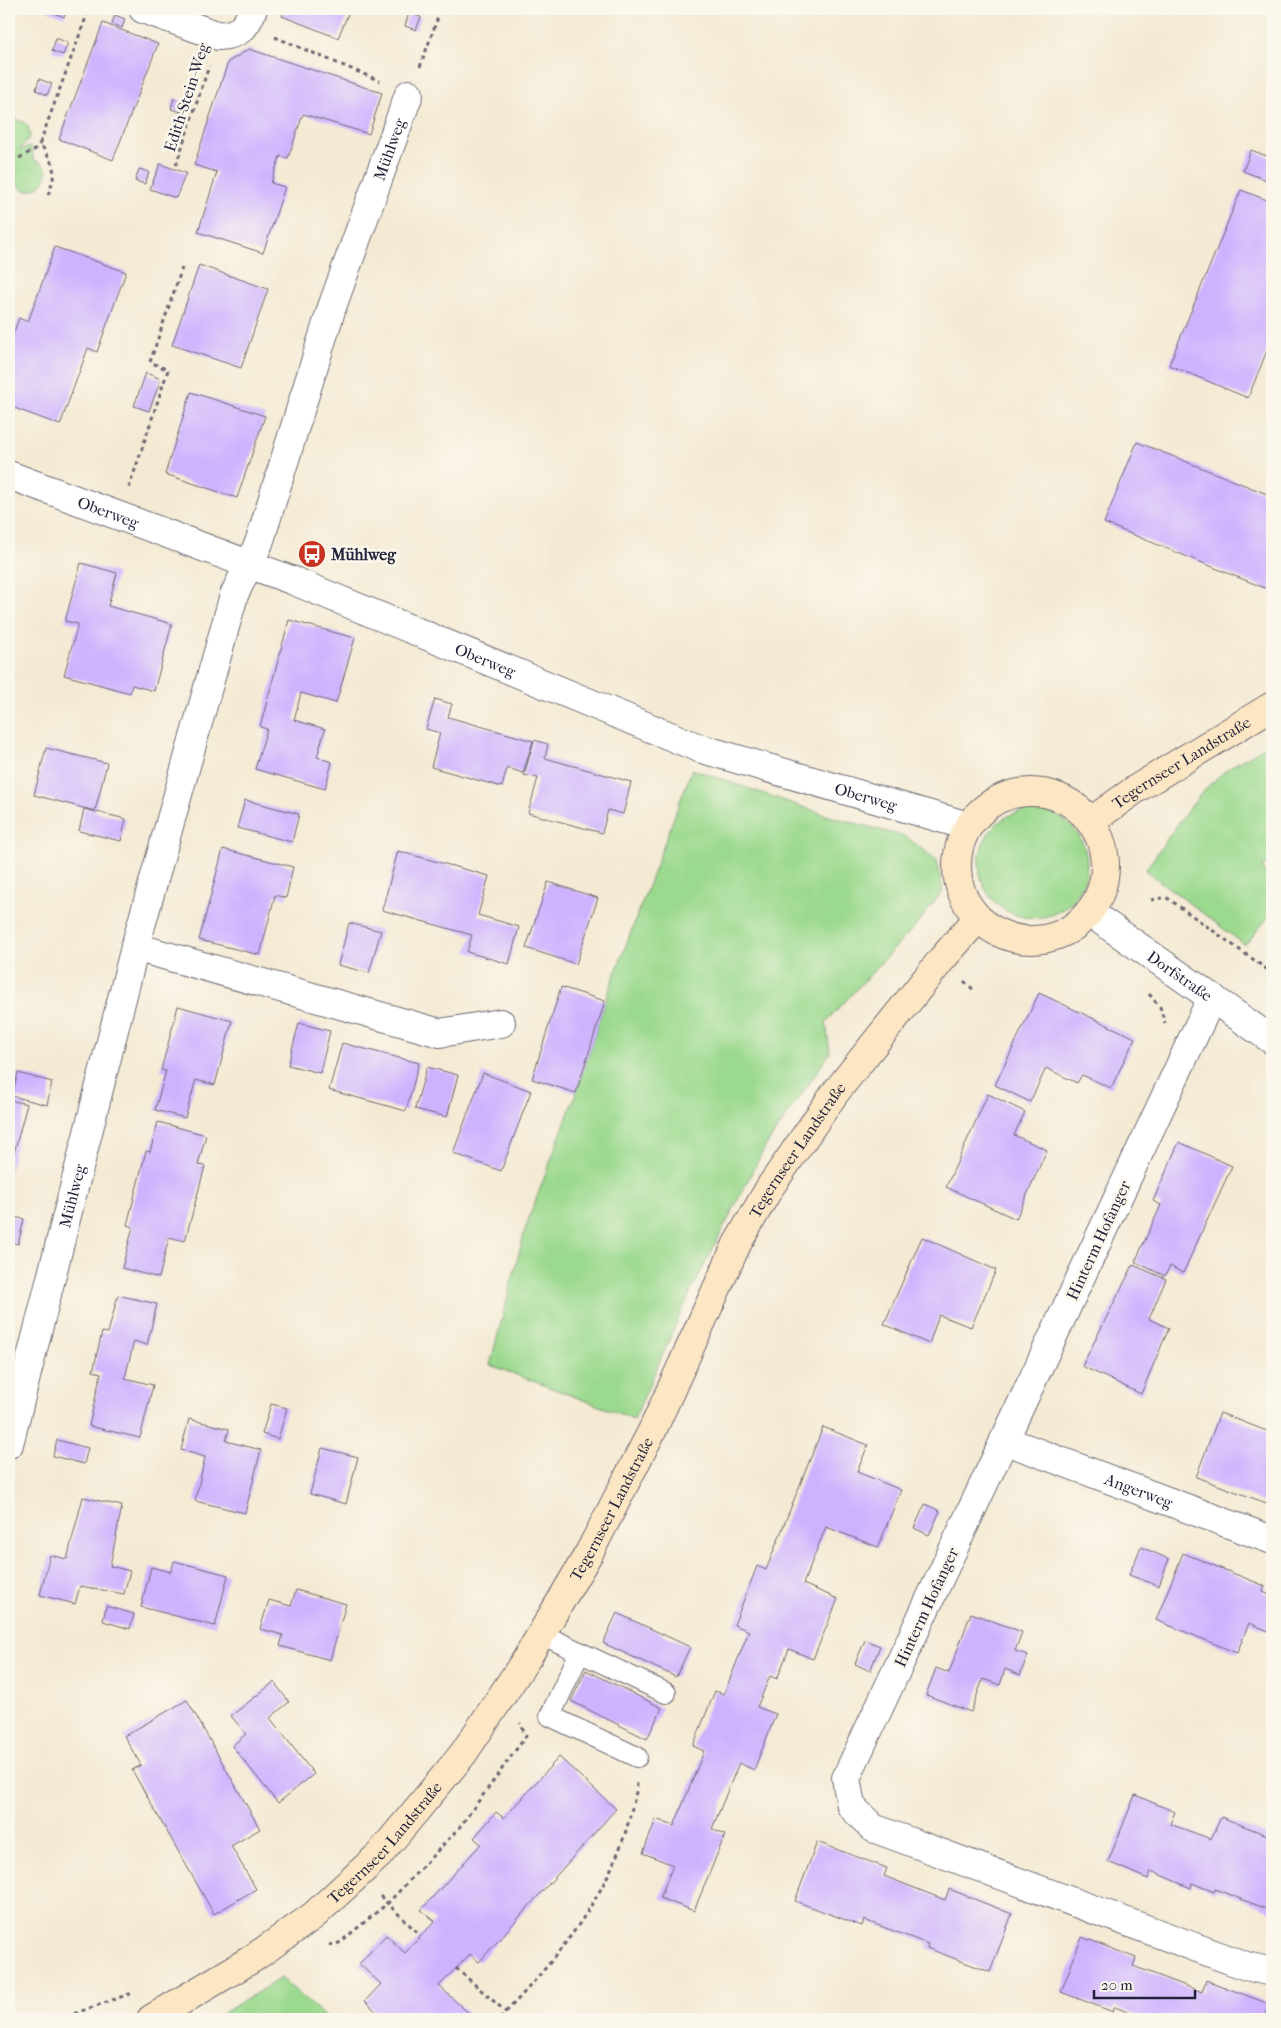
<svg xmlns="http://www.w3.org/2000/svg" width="1281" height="2028" viewBox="0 0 1281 2028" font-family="'IM FELL French Canon',serif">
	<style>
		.green { fill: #9bd98e; stroke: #5e7e64 }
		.building { fill: #ceb2ff }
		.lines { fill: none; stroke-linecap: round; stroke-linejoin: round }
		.service-casing { stroke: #6c6871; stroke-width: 22 }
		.minor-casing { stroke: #6c6871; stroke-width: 30 }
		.tertiary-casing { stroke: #6c6871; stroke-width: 30 }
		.secondary-casing { stroke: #6c6871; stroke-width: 30 }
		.path { stroke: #6c6871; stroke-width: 3; stroke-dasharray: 4 4; stroke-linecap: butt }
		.service { stroke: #fff; stroke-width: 20 }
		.minor { stroke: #fff; stroke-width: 28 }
		.tertiary { stroke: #fff; stroke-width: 28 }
		.secondary { stroke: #fce6c4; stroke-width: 28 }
		.labels { text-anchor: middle; stroke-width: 5; stroke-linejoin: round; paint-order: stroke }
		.street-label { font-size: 16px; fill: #22223b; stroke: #fbf7ec }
		.poi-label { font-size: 16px; font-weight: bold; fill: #22223b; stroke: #fbf7ec; text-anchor: start }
	</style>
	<rect width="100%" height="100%" fill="#fbf7ec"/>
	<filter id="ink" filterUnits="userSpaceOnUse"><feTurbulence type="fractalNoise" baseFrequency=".02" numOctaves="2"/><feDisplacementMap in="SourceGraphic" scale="10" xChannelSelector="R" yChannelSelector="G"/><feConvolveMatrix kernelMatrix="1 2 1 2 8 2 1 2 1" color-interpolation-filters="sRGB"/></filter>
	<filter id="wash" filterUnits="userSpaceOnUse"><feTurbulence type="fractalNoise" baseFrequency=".0096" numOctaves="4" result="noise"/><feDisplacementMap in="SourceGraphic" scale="20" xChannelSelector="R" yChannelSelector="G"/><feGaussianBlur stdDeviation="1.12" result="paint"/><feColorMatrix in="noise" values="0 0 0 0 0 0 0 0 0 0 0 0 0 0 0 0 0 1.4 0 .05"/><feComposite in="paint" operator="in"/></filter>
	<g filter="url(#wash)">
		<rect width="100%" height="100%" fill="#f4ead4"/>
		<path class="green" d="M13,120C25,120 30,125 30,137L20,149L31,147L34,160C71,171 17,214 15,174L9,172L14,158L9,156V122Z
			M1272,743V862L1262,867L1272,886V913L1245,945L1145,870C1168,840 1191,800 1219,776C1234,763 1255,753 1272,743Z
			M692,769L829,816L906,837L937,860L943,891L917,924L826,1022L830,1053L765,1147L690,1293L634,1419L490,1365L526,1226L576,1093L605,1001Z
			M979 864a54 54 0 1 1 108 0a54 54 0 1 1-108 0Z
			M281,1978L328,2019H213Z"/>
		<g id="blocks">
			<path class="building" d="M45,9H67L64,17Z
				M284,9H350L338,38L282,16Z
				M409,13L421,17L416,30L405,26Z
				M115,15L125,19L122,28L112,24Z
				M103,23L158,44L113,160L59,139Z
				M56,38L68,43L63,55L52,51Z
				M249,49L382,93L369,134L303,114L288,158L280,156L271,183L285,187L263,253L198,232L217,172L194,165L228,62Z
				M39,79L52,84L47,95L36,90Z
				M174,98L184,102L181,112L171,109Z
				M1251,150L1272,158V172L1269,181L1243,171Z
				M160,164L186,173L176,198L150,189Z
				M139,169L149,172L145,184L135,181Z
				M1241,190L1272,202V338L1248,398L1169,365Z
				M55,247L126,272L97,352L88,348L60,425L9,406V346L19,318L28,322Z
				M199,265L268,289L241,368L172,345Z
				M146,373L161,379L149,411L134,406Z
				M191,392L265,416L237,498L165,474Z
				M1137,442L1272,496V591L1104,523Z
				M81,563L117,573L108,606L172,624L154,691L132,685L130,693L64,675L78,624L65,621Z
				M289,620L355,638L336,703L301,693L294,720L325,729L317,757L332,762L325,789L255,769L267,729L260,727Z
				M435,699L452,704L448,717L533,741L523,773L507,768L502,787L431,767L440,733L426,729Z
				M534,740L548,744L545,758L631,782L623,814L608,810L602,833L528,813L538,778L524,775Z
				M46,748L107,763L95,811L34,795Z
				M245,800L299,814L292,842L237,828Z
				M84,809L126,819L121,841L79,831Z
				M223,849L293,867L286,898L275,895L260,955L199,940Z
				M398,851L489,876L478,915L519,927L509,964L467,952L472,935L382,910Z
				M548,882L598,898L576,964L526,948Z
				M349,923L381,931L369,973L338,965Z
				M561,987L605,1001L576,1093L532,1079Z
				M1039,993L1135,1038L1111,1088L1082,1075L1077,1083L1046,1068L1030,1102L995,1085Z
				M178,1006L232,1021L215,1085L196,1080L185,1118L155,1110L166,1071L161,1070Z
				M299,1023L330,1031L320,1073L288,1065Z
				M342,1043L419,1063L406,1111L329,1090Z
				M427,1067L458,1075L447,1117L415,1109Z
				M18,1073L52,1082L47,1105L12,1096Z
				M483,1073L531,1091L501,1171L453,1153Z
				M988,1094L1025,1112L1014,1135L1047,1150L1016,1219L946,1187Z
				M9,1100L27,1104L9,1172Z
				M158,1122L206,1135L198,1165L205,1166L185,1241L169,1237L159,1278L122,1268L133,1227L127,1225L146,1151L150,1152Z
				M1179,1142L1232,1166L1183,1273L1170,1266L1165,1276L1135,1262L1161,1205L1153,1201Z
				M9,1216L24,1219L18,1244L9,1242Z
				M922,1237L996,1270L971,1327L939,1315L929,1344L884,1324Z
				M1133,1265L1166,1279L1149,1319L1169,1328L1141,1394L1082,1366Z
				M118,1295L157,1304L147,1345L134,1341L125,1378L153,1385L140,1438L89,1426L101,1373L93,1371L102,1332L108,1333Z
				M271,1404L287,1408L278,1439L262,1434Z
				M1220,1413L1272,1433V1496L1269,1504L1196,1477Z
				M189,1419L229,1429L226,1441L261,1450L245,1513L195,1501L205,1457L181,1450Z
				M823,1427L868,1445L857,1472L901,1490L878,1547L826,1527L803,1584L838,1599L813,1659L789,1649L777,1679L770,1676L757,1707L776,1714L754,1770L739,1763L712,1829L725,1835L694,1911L660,1898L673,1865L643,1853L656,1819L674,1826L704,1751L693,1746L715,1691L724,1694L749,1631L734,1625L757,1566L766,1570Z
				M57,1440L88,1448L84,1464L53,1456Z
				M322,1448L358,1457L346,1504L310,1494Z
				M83,1497L122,1506L110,1566L130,1571L124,1594L80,1586L75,1604L40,1595L50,1555L67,1559Z
				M925,1504L940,1511L929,1535L914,1528Z
				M1141,1547L1169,1559L1159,1586L1129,1575Z
				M1183,1553L1265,1586L1263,1592L1272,1596L1271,1632L1249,1623L1237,1653L1156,1620Z
				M174,1561L228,1575L215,1626L141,1607L151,1567L171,1572Z
				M296,1590L346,1604L330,1660L280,1646L283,1635L260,1629L269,1600L291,1606Z
				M106,1606L134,1614L130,1629L103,1621Z
				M617,1613L690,1647L676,1677L603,1643Z
				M971,1613L1022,1632L1015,1651L1028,1655L1020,1675L1005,1669L1000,1685L983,1679L971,1712L926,1695L936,1668L949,1673Z
				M865,1640L880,1646L870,1671L855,1664Z
				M586,1670L662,1708L647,1739L571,1701Z
				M274,1682L289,1702L270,1718L314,1774L278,1803L232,1746L246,1734L231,1716Z
				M187,1700L260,1829L231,1846L256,1889L214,1914L132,1770L141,1765L124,1736Z
				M559,1757L616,1809L479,1962L470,1954L439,1986L475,2019H384L365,2001L381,1984L359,1964L386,1935L405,1953L435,1921L421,1910L481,1844L474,1838L496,1812L504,1818Z
				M1135,1795L1175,1812L1170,1824L1211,1839L1221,1817L1272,1837V1911L1215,1889L1214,1892L1192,1883L1191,1888L1151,1871L1148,1879L1108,1862Z
				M817,1842L887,1868L884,1876L945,1900L949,1889L1012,1914L990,1972L927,1948L928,1944L899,1933L864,1920L862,1926L795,1901Z
				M1082,1937L1136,1958L1133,1966L1202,1992L1206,1980L1269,2004L1263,2019H1146L1115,2007L1113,2012L1061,1992Z"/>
		</g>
	</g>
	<g filter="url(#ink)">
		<use href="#blocks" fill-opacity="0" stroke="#6c6871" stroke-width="1"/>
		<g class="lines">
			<defs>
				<path id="service" d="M541,1634L666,1693
					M580,1652L550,1716L637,1757"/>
				<g id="minor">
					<path d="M143,9L219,36C240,34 246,28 253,9"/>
					<path id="s1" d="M1089,912L1272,1040"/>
					<path d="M135,947L440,1033L501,1023"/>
					<path d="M1212,997L846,1778L851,1806L873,1828L1246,1966L1272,1972"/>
					<path id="s2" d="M1004,1440L1272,1540"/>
					<path id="s3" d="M9,1444L135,947L234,595L259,543L332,307L409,94"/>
				</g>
				<g id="tertiary">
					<path id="s4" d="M9,475L294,581L699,748L968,826"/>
				</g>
				<g id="secondary">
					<circle cx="1031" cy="866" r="74"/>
					<path id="s5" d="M1090,822L1136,789L1272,706"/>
					<path id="s6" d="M151,2019L252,1959L313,1916L379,1855L463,1754L527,1658L589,1553L653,1429L737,1244L770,1187L835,1093L942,959L978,918"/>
				</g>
			</defs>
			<use href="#service" class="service-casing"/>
			<use href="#minor" class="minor-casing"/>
			<use href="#tertiary" class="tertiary-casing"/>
			<use href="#secondary" class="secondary-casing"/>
			<path class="path" d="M275,37L380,81
				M420,67L441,9
				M19,158L36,149L40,143
				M176,165L209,66
				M48,195C58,169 54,166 40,143L89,9
				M129,488L168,370L150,362L182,268
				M1151,900L1166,897L1272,973
				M964,981L975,991
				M1149,994L1160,1007L1165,1023
				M380,1896L421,1936
				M329,1945L339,1943L388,1903L459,1828L526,1736L520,1723
				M456,1968L506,2012L500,2019
				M506,2012C559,1956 613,1890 631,1812C633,1803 637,1792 637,1782
				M59,2019L132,1993"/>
			<use href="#service" class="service"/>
			<use href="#minor" class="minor"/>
			<use href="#tertiary" class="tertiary"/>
			<use href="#secondary" class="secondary"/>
		</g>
	</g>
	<defs>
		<symbol id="bus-disc" viewBox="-11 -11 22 22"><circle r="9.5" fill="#c8321e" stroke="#fbf7ec"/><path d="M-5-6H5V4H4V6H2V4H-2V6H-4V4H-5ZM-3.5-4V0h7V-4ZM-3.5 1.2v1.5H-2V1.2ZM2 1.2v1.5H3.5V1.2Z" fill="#fff"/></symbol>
	</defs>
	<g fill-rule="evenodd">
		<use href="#bus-disc" x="296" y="538" width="32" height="32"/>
	</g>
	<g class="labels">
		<g class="street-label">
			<text transform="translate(186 97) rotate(-72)" y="6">Edith-Stein-Weg</text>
			<text dy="6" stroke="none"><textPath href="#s3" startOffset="1351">Mühlweg</textPath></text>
			<text dy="6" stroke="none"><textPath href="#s4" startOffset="106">Oberweg</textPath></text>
			<text dy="6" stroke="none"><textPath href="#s4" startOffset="511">Oberweg</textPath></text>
			<text dy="6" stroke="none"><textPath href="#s5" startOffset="109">Tegernseer Landstraße</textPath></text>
			<text dy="6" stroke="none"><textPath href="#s4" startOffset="916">Oberweg</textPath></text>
			<text dy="6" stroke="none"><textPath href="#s1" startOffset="111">Dorfstraße</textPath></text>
			<text dy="6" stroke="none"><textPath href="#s6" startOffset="1105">Tegernseer Landstraße</textPath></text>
			<text dy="6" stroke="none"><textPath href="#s3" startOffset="256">Mühlweg</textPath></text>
			<text transform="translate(1098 1240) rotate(-65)" y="6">Hinterm Hofanger</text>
			<text dy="6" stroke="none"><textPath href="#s2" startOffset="144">Angerweg</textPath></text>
			<text dy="6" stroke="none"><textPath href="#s6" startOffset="700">Tegernseer Landstraße</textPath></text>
			<text transform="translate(926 1607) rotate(-65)" y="6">Hinterm Hofanger</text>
			<text dy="6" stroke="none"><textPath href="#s6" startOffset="295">Tegernseer Landstraße</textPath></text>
		</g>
		<g class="poi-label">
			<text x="331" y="560">Mühlweg</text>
		</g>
	</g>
	<rect width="1281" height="2028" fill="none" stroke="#fbf7ec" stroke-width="30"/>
	<path d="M1094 1990v8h101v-8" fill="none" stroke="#22223b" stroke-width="2.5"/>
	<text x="1101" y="1990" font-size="15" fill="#22223b" stroke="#fbf7ec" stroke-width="4" paint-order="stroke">20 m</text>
</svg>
